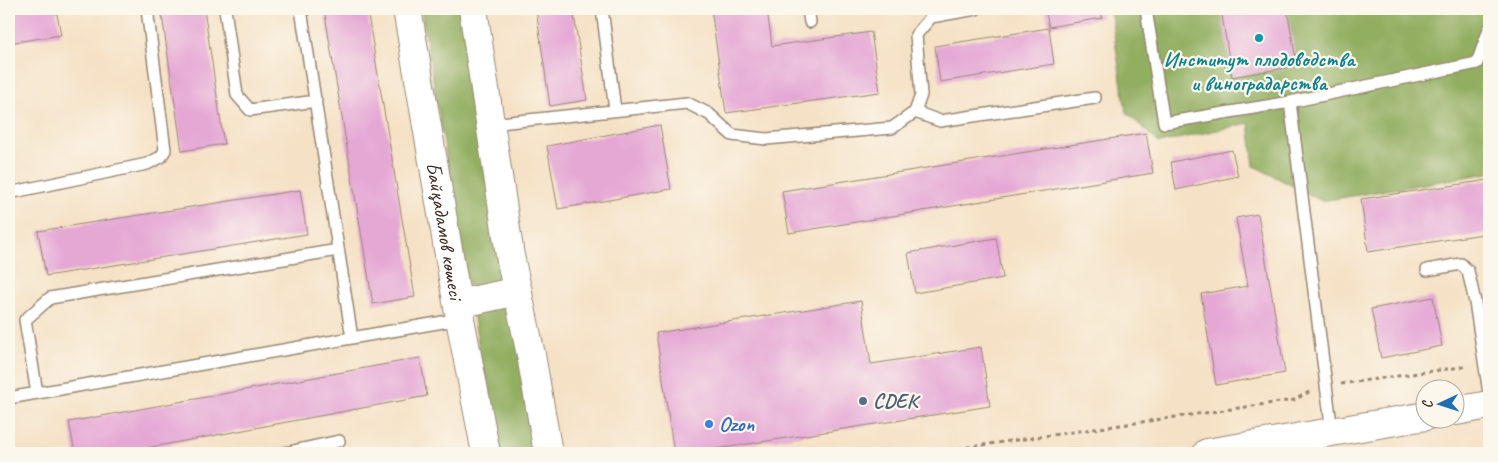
<svg xmlns="http://www.w3.org/2000/svg" width="1498" height="462" viewBox="0 0 1498 462" font-family="Caveat,sans-serif">
	<style>
		.forest { fill: #92ae60; stroke: #666c3f }
		.building { fill: #e5a8d5 }
		.lines { fill: none; stroke-linecap: round; stroke-linejoin: round }
		.lane-casing { stroke: #988672; stroke-width: 14 }
		.secondary-casing { stroke: #988672; stroke-width: 30 }
		.path { stroke: #988672; stroke-width: 3; stroke-dasharray: 4 4; stroke-linecap: butt }
		.lane { stroke: #fff; stroke-width: 11 }
		.secondary { stroke: #fff; stroke-width: 28 }
		.culture-dot { fill: #0f9aa8; stroke: #fbf7ec; stroke-width: 2 }
		.service-dot { fill: #5c6f8a; stroke: #fbf7ec; stroke-width: 2 }
		.shop-dot { fill: #3f7fe0; stroke: #fbf7ec; stroke-width: 2 }
		.labels { text-anchor: middle; stroke-width: 4.5; stroke-linejoin: round; paint-order: stroke }
		.culture-label { font-size: 21px; font-weight: bold; fill: #0d838f; stroke: #fbf7ec }
		.street-label { font-size: 21px; fill: #3b2a1e; stroke: #fbf7ec }
		.service-label { font-size: 21px; font-weight: bold; fill: #4e5e75; stroke: #fbf7ec; text-anchor: start }
		.shop-label { font-size: 21px; font-weight: bold; fill: #366cbe; stroke: #fbf7ec; text-anchor: start }
	</style>
	<rect width="100%" height="100%" fill="#fbf7ec"/>
	<filter id="ink" filterUnits="userSpaceOnUse"><feTurbulence type="fractalNoise" baseFrequency=".02" numOctaves="2"/><feDisplacementMap in="SourceGraphic" scale="10" xChannelSelector="R" yChannelSelector="G"/><feConvolveMatrix kernelMatrix="1 2 1 2 8 2 1 2 1" color-interpolation-filters="sRGB"/></filter>
	<filter id="wash" filterUnits="userSpaceOnUse"><feTurbulence type="fractalNoise" baseFrequency=".0096" numOctaves="4" result="noise"/><feDisplacementMap in="SourceGraphic" scale="20" xChannelSelector="R" yChannelSelector="G"/><feGaussianBlur stdDeviation="1.12" result="paint"/><feColorMatrix in="noise" values="0 0 0 0 0 0 0 0 0 0 0 0 0 0 0 0 0 1.4 0 .05"/><feComposite in="paint" operator="in"/></filter>
	<g filter="url(#wash)">
		<rect width="100%" height="100%" fill="#f5e1c5"/>
		<path class="forest" d="M421,9H466L541,453H497Z
			M1110,9H1489V173L1322,201L1254,166L1249,123L1159,143L1126,112Z"/>
		<g id="blocks">
			<path class="building" d="M9,9H56L61,35L9,43Z
				M161,9H204L224,144L182,151Z
				M324,9H367L415,297L373,304Z
				M536,9H573L587,100L550,106Z
				M711,9H767L772,46L871,32L880,92L726,113Z
				M1045,9H1101L1102,18L1049,27Z
				M1221,9H1287L1297,66L1232,77Z
				M1049,28L1054,64L940,82L935,46Z
				M660,125L671,189L558,209L547,146Z
				M1146,133L1153,173L789,233L782,191Z
				M1232,150L1238,176L1176,190L1171,162Z
				M1489,180V233L1368,252L1361,199Z
				M300,190L307,234L46,276L38,231Z
				M1258,214L1285,373L1216,385L1201,294L1248,286L1236,218Z
				M996,238L1003,278L915,293L908,253Z
				M1433,297L1442,346L1381,358L1371,309Z
				M861,301L871,364L981,347L990,406L691,453H674L656,333Z
				M420,358L427,396L120,453H75L69,422Z"/>
		</g>
	</g>
	<g filter="url(#ink)">
		<use href="#blocks" fill-opacity="0" stroke="#988672" stroke-width="1"/>
		<g class="lines">
			<defs>
				<path id="lane" d="M225,9L237,95L250,110L316,101
					M301,9L352,338
					M602,9L615,110
					M808,9L810,22
					M1146,9L1164,123L1290,102
					M915,112L940,121L1095,98
					M490,124L687,103L709,114L732,135L766,139L892,128L915,112L921,95L916,35L931,17L976,9
					M9,193L147,164L161,157L165,150L147,9
					M1427,270L1461,264L1468,271L1475,302L1489,393
					M37,393L25,320L50,298L338,250
					M9,398L460,319
					M1332,432L1290,102L1477,63L1489,29
					M284,453L339,441"/>
				<g id="secondary">
					<path id="s1" d="M407,9L460,319L486,453"/>
					<path d="M473,9L510,256L531,355L548,453"/>
					<path d="M458,304L518,291"/>
					<path d="M1456,411L1489,405"/>
					<path d="M1207,453L1426,416"/>
				</g>
			</defs>
			<use href="#lane" class="lane-casing"/>
			<use href="#secondary" class="secondary-casing"/>
			<path class="path" d="M1341,384L1468,366
				M927,453L1294,400L1311,391"/>
			<use href="#lane" class="lane"/>
			<use href="#secondary" class="secondary"/>
		</g>
	</g>
	<circle class="culture-dot" cx="1259" cy="38" r="5"/>
	<circle class="service-dot" cx="863" cy="401" r="5"/>
	<circle class="shop-dot" cx="709" cy="424" r="5"/>
	<g class="labels">
		<g class="culture-label">
			<text x="1259" y="66">Институт плодоводства<tspan x="1259" dy="24">и виноградарства</tspan></text>
		</g>
		<g class="street-label">
			<text dy="7" stroke="none"><textPath href="#s1" startOffset="225">Байқадамов көшесі</textPath></text>
		</g>
		<g class="service-label">
			<text x="873" y="408">CDEK</text>
		</g>
		<g class="shop-label">
			<text x="719" y="431">Ozon</text>
		</g>
	</g>
	<rect width="1498" height="462" fill="none" stroke="#fbf7ec" stroke-width="30"/>
	<g transform="translate(1440 404) rotate(266)"><circle r="24" fill="#fbf7ec" stroke="#aea59a"/>
	<path d="M0-4L9 19L0 12L-9 19Z" fill="#1f6fb2"/>
	<text y="-8" font-size="14" font-weight="bold" text-anchor="middle" fill="#3b2a1e">С</text>
	</g>
</svg>
